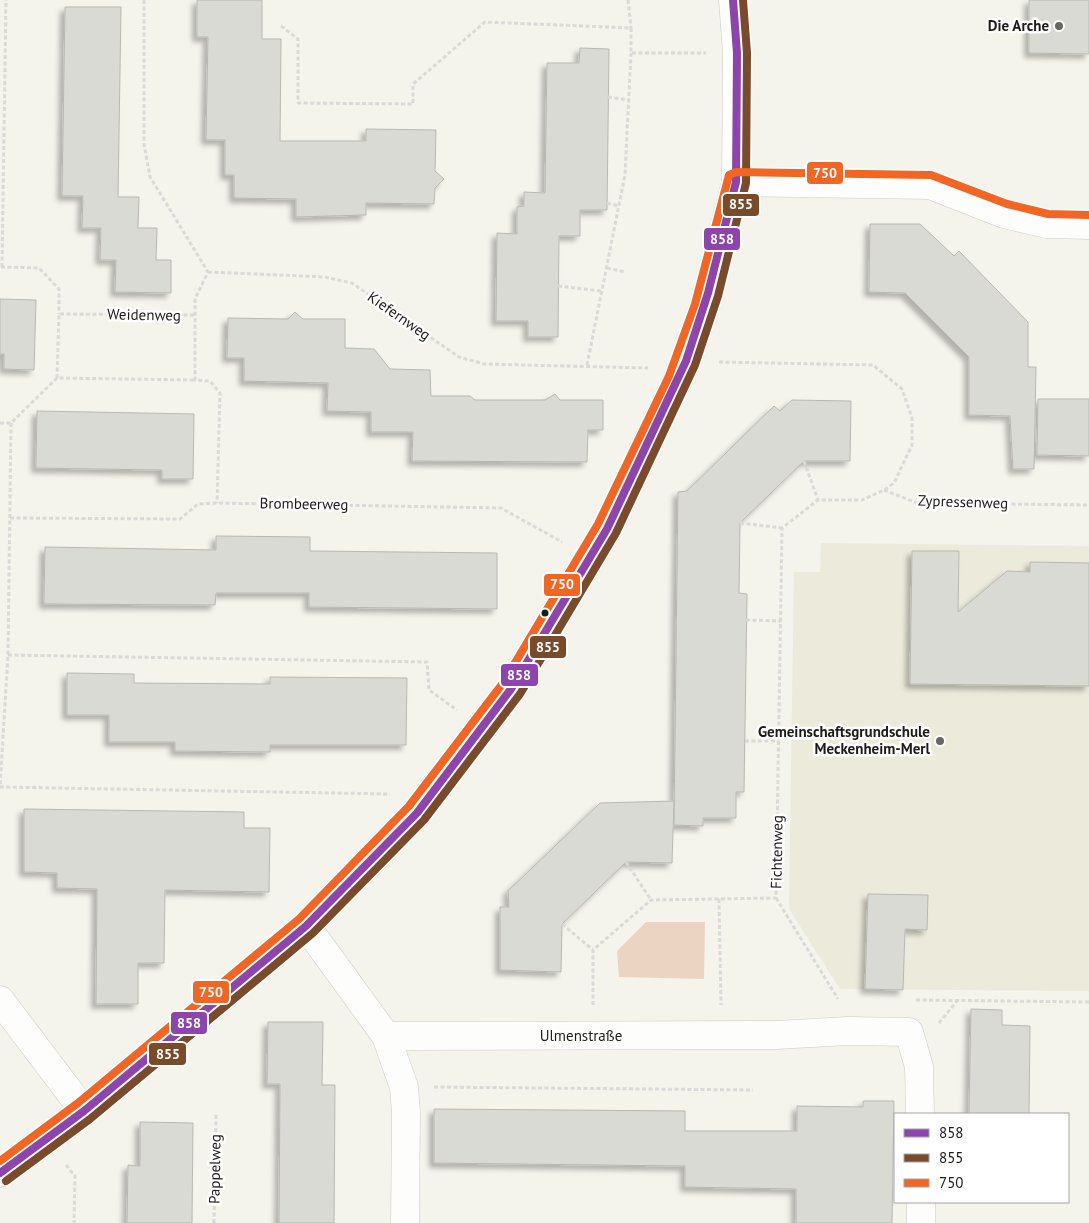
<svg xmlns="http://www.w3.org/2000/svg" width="1089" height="1223" viewBox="0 0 1089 1223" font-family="'PT Sans',sans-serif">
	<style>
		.built { fill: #eceadb }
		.green { fill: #ebd5c2 }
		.building { fill: #dadad5; stroke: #b9b9b4; filter: url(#shadow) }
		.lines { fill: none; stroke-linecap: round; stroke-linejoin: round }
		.minor-casing { stroke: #cbcac4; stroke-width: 29 }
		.tertiary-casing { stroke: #cbcac4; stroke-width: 29 }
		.path { stroke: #dadad8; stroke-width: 3; stroke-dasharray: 4 2.5; stroke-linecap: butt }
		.minor { stroke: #fdfdfc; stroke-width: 28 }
		.tertiary { stroke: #fdfdfc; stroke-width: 28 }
		.bus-1-casing { stroke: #fff; stroke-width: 11 }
		.bus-2-casing { stroke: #fff; stroke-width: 11 }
		.bus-3-casing { stroke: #fff; stroke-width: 11 }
		.bus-1 { stroke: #8e44ad; stroke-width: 8 }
		.bus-2 { stroke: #7a4b2a; stroke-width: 8 }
		.bus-3 { stroke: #f26522; stroke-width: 8 }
		.poi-dot { fill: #686762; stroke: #fff; stroke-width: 2 }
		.bus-dot { fill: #1d1c18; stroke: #fff; stroke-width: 2 }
		.labels { text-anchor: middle; stroke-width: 5; stroke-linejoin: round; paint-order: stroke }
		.poi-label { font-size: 15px; font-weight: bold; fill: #1d1c18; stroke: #fff; text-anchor: end }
		.street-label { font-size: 15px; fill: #1d1c18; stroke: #fff }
		.line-badge { stroke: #fff; stroke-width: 2 }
		.badge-label { font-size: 14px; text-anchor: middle; font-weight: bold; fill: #fff }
	</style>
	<defs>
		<filter id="shadow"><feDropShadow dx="-4.5" dy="4.5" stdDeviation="2.5" flood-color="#0004"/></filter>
	</defs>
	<rect width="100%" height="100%" fill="#f4f3ec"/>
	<path class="built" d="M821,543L1089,546V991L840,989L789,909L794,572H820Z"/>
	<path class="green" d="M646,922H705L704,979L619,977L617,951Z"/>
	<path class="building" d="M197,0H262V39H281L280,141H366V129L436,130L435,171L444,179L435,188L434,204L366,203V215L296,217V199L234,198V175H225V140H206L208,37H197Z
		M1029,0H1089V54L1029,53Z
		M65,7H121L118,197H139L138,228H157L156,260H171V293L115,292L116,260H100L101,228H82L83,196H62Z
		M580,48L609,49L607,210H580V236H559L558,337H528V321H496L497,233L517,234V207L524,206V192L545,193L547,63H579Z
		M870,224H920L954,256L959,251L1028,322V367H1036L1034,469H1013L1010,416L969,415V357L905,293L869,292Z
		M0,299L36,300L34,370L4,369V354H0Z
		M295,312L303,319H345V348L374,349L390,369L430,370L431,396H470L475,400H545L555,394L560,400H603V430H588L587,462L412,461L413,432H371V412L327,411L328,383L244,381V358H227L228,318L288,319Z
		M1038,399H1089V456L1037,455Z
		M792,400L851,401L850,461H804L740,523L739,593L747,594L744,792H736V818H703V826L674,825L678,492L687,491L774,406L780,411Z
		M37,411L194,414L193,479H162V470L36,468Z
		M216,536L310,537V551L497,553V609L309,607V593H216L215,605L44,604L45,547L216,550Z
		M912,551H959L958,612L1007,571L1030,572V562L1089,563V686L910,684Z
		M67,673L134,674V683L270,684V677L407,678L406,745H270V752L175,751V742H109V715H67Z
		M674,801L672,863L626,862L562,924L561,972L500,970V907H509L508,891L600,803Z
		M24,809L244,812V828H270L269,892L165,890L164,963H138V1004H96L97,889L57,888V873L24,872Z
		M868,894L928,895L927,930L905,929L903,990L865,989Z
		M971,1009L1002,1010V1025L1030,1026L1029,1114H969Z
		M268,1022H323L322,1085H335L334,1223H279L280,1084H267Z
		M863,1101H894L892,1223H796V1189L685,1187V1166L434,1163V1109L685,1111V1131H797V1106L863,1107Z
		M140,1122L193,1123L192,1223H127L128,1165L140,1166Z"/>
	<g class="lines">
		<defs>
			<path id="minor" d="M736,182L930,185L1004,214L1047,224L1089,225
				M306,926L386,1036L404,1087L406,1113L405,1223
				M0,1000L84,1111
				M386,1036L776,1035L848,1031L909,1032L919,1067L920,1114
				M921,1202V1223"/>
			<path id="tertiary" d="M0,1173L84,1111L306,926L417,813L511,689L607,529L686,361L708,293L736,182L737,53L733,0"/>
		</defs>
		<use href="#minor" class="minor-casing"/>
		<use href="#tertiary" class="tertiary-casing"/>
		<path class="path" d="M144,0V144L150,177L208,272L195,299V380L210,381L220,393L217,503
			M628,0L631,28
			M281,26L298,39V103L413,104V84L485,22L631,28V53H706
			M608,97L628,100
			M607,203L619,206
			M1,267L39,268L59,289V314
			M2,267L6,0
			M607,268L625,272
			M208,272L325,277L352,283L459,357L484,364L648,368
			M558,286L602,291
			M719,362L873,365L902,389L912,418V445L894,483L884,490L862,500H818L782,528L776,898
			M587,365L625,175L631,53
			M57,378L59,314L195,315
			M0,423H11L57,378L195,380
			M11,423L8,655L0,787L390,794
			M804,461L818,500
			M884,490L917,503L1089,505
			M10,518L180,519L198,504L217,503L501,508L562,542
			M740,523L782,528
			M746,620L781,621
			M8,655L427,662L429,690L457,710
			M745,741H779
			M626,862L651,900
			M776,898L838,999
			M719,899L721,1005
			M562,924L593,950
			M916,1000L1089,1002
			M593,1005V950L651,900L776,898
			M939,1023L957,1001
			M434,1087L753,1090
			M66,1165L75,1176L74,1223
			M214,1223L216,1115"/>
		<use href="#minor" class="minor"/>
		<use href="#tertiary" class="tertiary"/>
		<defs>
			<path id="bus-1" d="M0,1173L84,1111L306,926L417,813L511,689L607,529L686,361L708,293L736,182L737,53L733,0"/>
			<path id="bus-2" d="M6,1181L90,1119L313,933L424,820L520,694L616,533L695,365L718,296L746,183L747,53L743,0"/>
			<path id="bus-3" d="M0,1161L78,1103L299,919L409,806L503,683L598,524L669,376L695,304L729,175L736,172L931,175L1007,204L1048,214L1089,215"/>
		</defs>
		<use href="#bus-1" class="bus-1-casing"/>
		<use href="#bus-2" class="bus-2-casing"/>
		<use href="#bus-3" class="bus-3-casing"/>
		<use href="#bus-1" class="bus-1"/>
		<use href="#bus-2" class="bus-2"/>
		<use href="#bus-3" class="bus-3"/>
	</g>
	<g class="poi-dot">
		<circle cx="1059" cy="26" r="5"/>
		<circle cx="940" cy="741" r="5"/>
	</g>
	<circle class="bus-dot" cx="545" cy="613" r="4.5"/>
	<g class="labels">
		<g class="poi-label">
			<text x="1049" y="31">Die Arche</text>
			<text x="930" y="737">Gemeinschaftsgrundschule<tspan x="930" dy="17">Meckenheim-Merl</tspan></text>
		</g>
		<g class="street-label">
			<text transform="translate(144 315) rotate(1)" y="5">Weidenweg</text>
			<text transform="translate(399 316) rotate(35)" y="5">Kiefernweg</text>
			<text transform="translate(963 502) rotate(2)" y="5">Zypressenweg</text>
			<text transform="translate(304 504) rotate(1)" y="5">Brombeerweg</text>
			<text transform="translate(777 852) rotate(-89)" y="5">Fichtenweg</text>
			<text x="581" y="1041">Ulmenstraße</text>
			<text transform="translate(215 1169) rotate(-89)" y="5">Pappelweg</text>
		</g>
	</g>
	<g class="line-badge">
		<rect x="806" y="161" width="38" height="24" rx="5" fill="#f26522"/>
		<rect x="722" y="193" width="38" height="24" rx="5" fill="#7a4b2a"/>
		<rect x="703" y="227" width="38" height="24" rx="5" fill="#8e44ad"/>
		<rect x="543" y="573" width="38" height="24" rx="5" fill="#f26522"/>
		<rect x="529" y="635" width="38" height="24" rx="5" fill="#7a4b2a"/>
		<rect x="500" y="663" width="39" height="24" rx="5" fill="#8e44ad"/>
		<rect x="192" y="980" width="38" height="24" rx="5" fill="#f26522"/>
		<rect x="170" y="1011" width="38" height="24" rx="5" fill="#8e44ad"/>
		<rect x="148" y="1042" width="39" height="24" rx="5" fill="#7a4b2a"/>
	</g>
	<g class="badge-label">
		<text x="825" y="178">750</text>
		<text x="741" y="209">855</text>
		<text x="722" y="244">858</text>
		<text x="562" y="589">750</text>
		<text x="548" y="652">855</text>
		<text x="519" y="680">858</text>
		<text x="211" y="997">750</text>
		<text x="189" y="1028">858</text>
		<text x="168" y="1059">855</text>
	</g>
	<rect x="894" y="1113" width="175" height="90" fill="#ffffff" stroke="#a5a4a3"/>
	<rect x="904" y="1129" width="25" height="8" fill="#8e44ad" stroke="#a5a4a3"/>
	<text x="939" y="1138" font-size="15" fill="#1d1c18">858</text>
	<rect x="904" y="1154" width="25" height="8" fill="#7a4b2a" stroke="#a5a4a3"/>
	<text x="939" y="1163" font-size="15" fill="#1d1c18">855</text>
	<rect x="904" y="1179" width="25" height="8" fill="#f26522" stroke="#a5a4a3"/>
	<text x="939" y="1188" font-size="15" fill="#1d1c18">750</text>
</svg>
